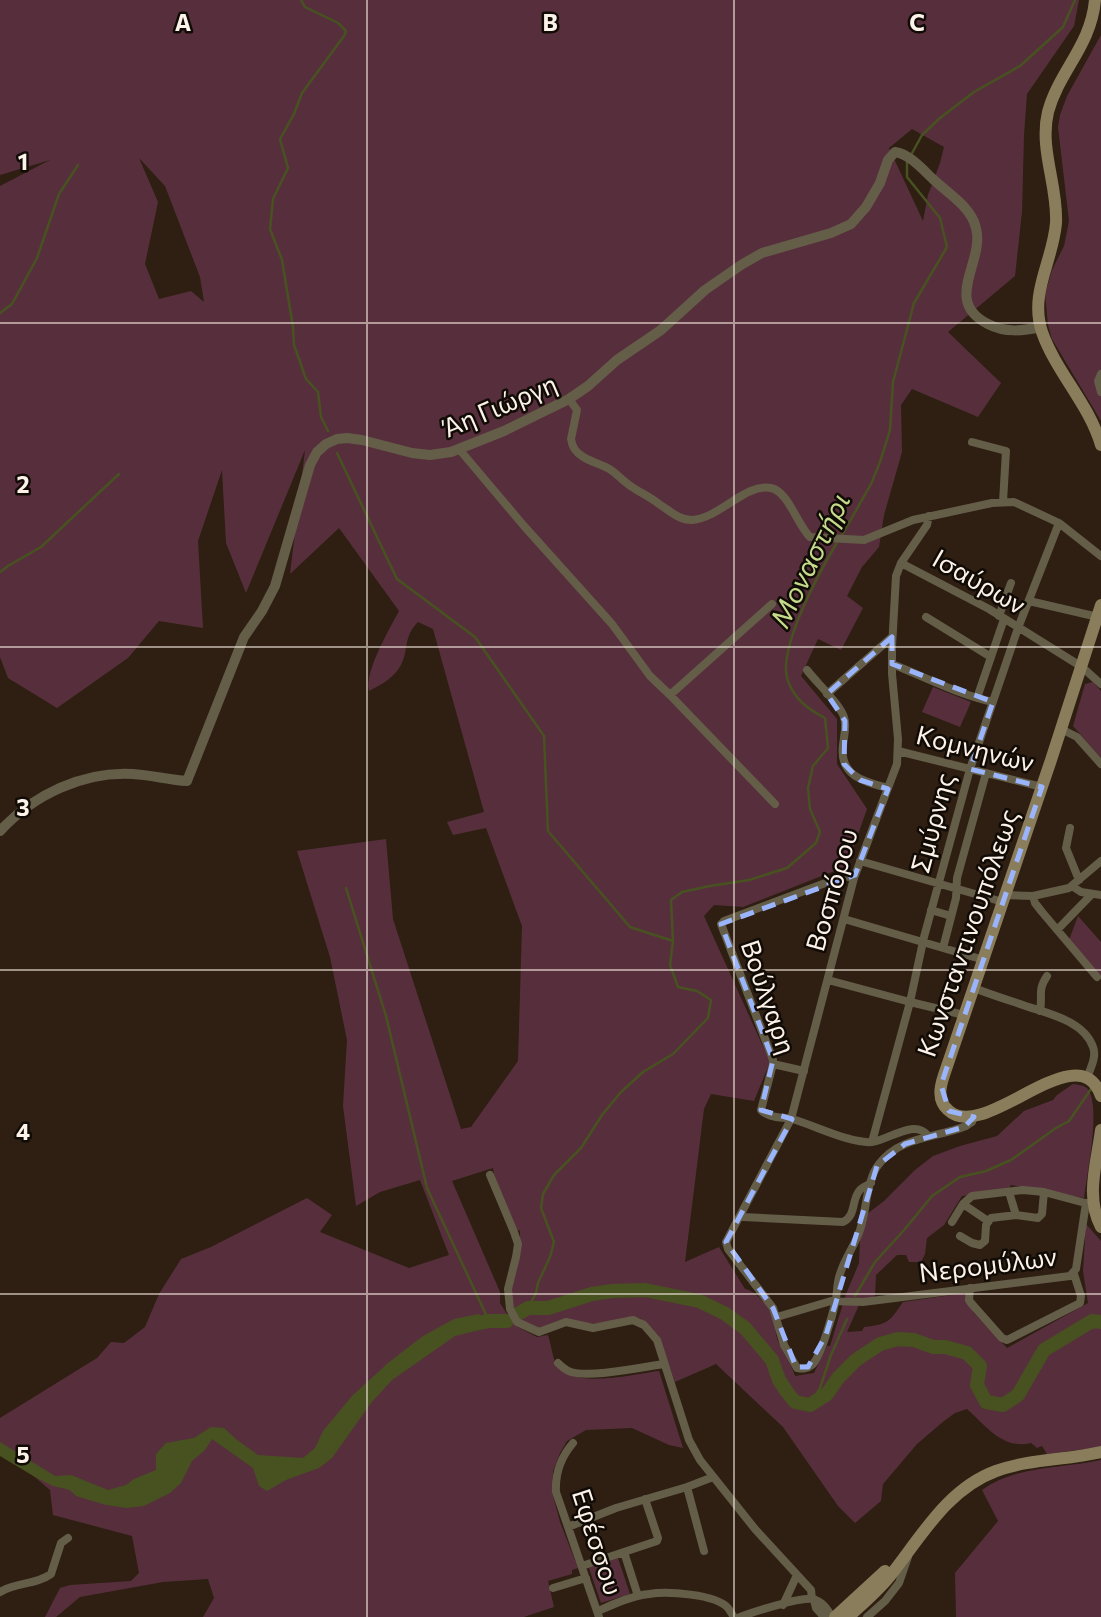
<svg xmlns="http://www.w3.org/2000/svg" width="1101" height="1617" viewBox="0 0 1101 1617" font-family="Commissioner,sans-serif">
	<style>
		.green { fill: #572f3c; fill-rule: evenodd }
		.water { fill: #475220 }
		.lines { fill: none; stroke-linecap: round; stroke-linejoin: round }
		.stream { stroke: #475220; stroke-width: 2.5 }
		.river { stroke: #475220; stroke-width: 14 }
		.minor { stroke: #645d48; stroke-width: 8 }
		.tertiary { stroke: #645d48; stroke-width: 10 }
		.secondary { stroke: #8a7d5b; stroke-width: 12 }
		.marked { fill: none; stroke: #9bb5fd; stroke-width: 5; stroke-dasharray: 14 9; stroke-linejoin: round }
		.grid { fill: none; stroke: #fdf2ea; stroke-width: 2; stroke-opacity: 0.55 }
		.labels { text-anchor: middle; stroke-width: 5; stroke-linejoin: round; paint-order: stroke }
		.street-label { font-size: 26px; fill: #fdf2ea; stroke: #110b06 }
		.water-label { font-size: 28px; font-style: italic; fill: #c5da8b; stroke: #110b06 }
		.grid-label { font-size: 23px; text-anchor: middle; font-weight: bold; fill: #fdf2ea; stroke: #110b06; stroke-width: 5; stroke-linejoin: round; paint-order: stroke }
	</style>
	<rect width="100%" height="100%" fill="#2e1f12"/>
	<path class="green" d="M0,0H1079L1074,26L1027,94L1024,135L1022,212L1015,276L948,332L1001,383L978,417L912,389L901,405L902,452L884,515L879,547L862,567L847,596L863,608L841,650L818,639L801,676L837,719V764L867,809L847,866L743,907L714,905L704,916L770,1062L754,1101L711,1094L704,1109L685,1262L719,1247L745,1289C756,1291 771,1308 774,1320C776,1327 775,1334 778,1341C783,1353 791,1363 795,1376L814,1373L827,1346H830L846,1294L859,1263L860,1238L867,1214L884,1201L915,1170L933,1156L960,1146L997,1136L1024,1111L1053,1100L1057,1095L1073,1084C1079,1085 1084,1085 1088,1089C1101,1109 1087,1173 1084,1198L1011,1185L1008,1190L962,1196L944,1225L927,1238L925,1254L921,1262H909L906,1255H897L876,1275L875,1295L867,1304L859,1305L847,1332L862,1331L864,1327C889,1324 889,1322 903,1302L966,1293L974,1313L1007,1348L1088,1303L1083,1271L1086,1224L1101,1241V1447L1047,1454L1042,1446L1037,1448L1031,1443C1003,1450 986,1426 967,1409L955,1413L944,1421L917,1444L883,1484L881,1501L855,1523L838,1506L783,1427L716,1364L675,1382L658,1335L640,1318L627,1317L615,1321L590,1324L568,1319L560,1320L540,1328L517,1319L510,1295L520,1238V1231L513,1228L495,1181L493,1168L452,1181L500,1292V1303L514,1325L537,1337L548,1335C551,1344 552,1354 555,1362C569,1391 634,1374 659,1371L683,1448L669,1445L632,1428L586,1430L567,1441L560,1453L553,1471L552,1492L560,1522L578,1568L572,1570V1574L548,1581L554,1607L524,1617H203L214,1598L208,1579L163,1582L80,1597L56,1617H45L60,1588L70,1585L131,1581L139,1573L132,1536L53,1515L50,1490L9,1455L0,1444V1418L97,1358L111,1342L124,1343L145,1327L159,1294L181,1259L211,1247L307,1198L332,1215L320,1232L409,1268L449,1255L420,1180L380,1192L356,1206L343,1106L347,1040L330,957L297,851L386,839L393,919L461,1129L471,1127L518,1061L522,926L486,828L453,835L447,822L484,812L433,629L418,622C403,637 409,649 401,665C394,678 382,684 369,691C364,672 390,628 399,611L339,528L290,574L305,450L246,593L226,543L222,470L198,541L203,628L159,621L128,658L57,708L8,678L0,657V186L50,160L0,175ZM912,129L944,147L940,163L928,195L923,221L889,148ZM139,158L165,186L200,277L204,302L191,291L159,299L145,264L158,202Z
		M1101,35V421L1052,339L1048,325L1045,294L1052,270L1064,246L1069,221L1058,127L1060,115L1067,96Z
		M1093,682L1101,691V758L1073,726L1085,684Z
		M933,687L971,702L960,727L922,712Z
		M1078,916L1101,942V977L1069,940Z
		M1101,1460V1617H956L955,1573L998,1521L982,1490C1016,1465 1061,1469 1101,1460Z
		M618,1558L630,1594L601,1603L589,1568Z"/>
	<path class="water" d="M479,1314L487,1328L455,1336L392,1380L371,1403L332,1458L319,1468L286,1480L267,1491L259,1486L253,1468L212,1439L205,1450L192,1461L181,1483L170,1493L144,1506L127,1508L106,1505L76,1496L70,1490L53,1486L35,1477L0,1456V1442L55,1476L71,1475L108,1490L126,1485L134,1479L156,1470V1454L166,1443L194,1438L211,1427L224,1428L237,1440L258,1455L303,1458L315,1448L323,1431L352,1396L388,1363L423,1336L454,1319Z"/>
	<g class="lines">
		<path class="stream" d="M301,0L305,7L338,23L346,31L344,36L302,93L294,114L280,139L288,168L273,199L270,229L282,260L293,327L294,345L306,379L318,392L321,417L328,431
			M911,155L922,135L940,118L974,92L1020,66L1063,27L1075,0
			M0,313L12,304L37,258L59,194L78,165
			M337,453L397,579L475,637L544,736L548,831L630,927L673,941
			M842,535L871,484L880,462L890,430L893,382L914,303L947,247L940,218L907,177V161
			M0,572L8,566L41,547L119,474
			M346,888L386,1016L427,1188L489,1321
			M855,1296L875,1262L905,1229L932,1196L960,1177L986,1171L1011,1160L1056,1128L1069,1121L1091,1089
			M528,1308L536,1293L538,1283L550,1257L554,1242L541,1208L543,1194L554,1175L581,1148L602,1115L621,1092L643,1072L673,1054L708,1018L711,1000L697,991L678,987L670,965L673,941L671,900L682,892L710,886L749,880L787,868L816,843L820,832L810,809L808,788L813,766L828,748L825,718C808,709 795,700 788,681C776,650 821,569 838,541
			M810,1405L820,1388L831,1355L847,1319"/>
		<path class="river" d="M516,1315L528,1308H548L592,1294L612,1291L645,1290L699,1301L724,1313L745,1328L772,1360L779,1380L787,1392L795,1402L810,1405L827,1394L838,1378L856,1360L880,1344L898,1339L914,1340L933,1347H945L967,1353L980,1366L977,1385L986,1402L1003,1405L1018,1395L1044,1350L1092,1321L1101,1322
			M467,1325L489,1321H507"/>
		<path class="minor" d="M1101,374L1098,381L1101,392
			M569,399L577,410L571,439C572,446 575,452 582,456C590,462 602,464 611,470C618,475 624,482 632,487C641,493 650,497 659,504C670,511 679,520 692,520C720,518 745,483 771,488C788,491 798,526 810,537L864,540L913,520L992,503L1014,502L1059,523L1101,556
			M972,442L1006,451L1003,502
			M459,449L524,526L612,624L650,676L670,695L775,804
			M929,516L927,525L901,563L989,609L1082,667L1101,684
			M901,563L896,576L892,647V674L898,739L897,764L854,878L791,1119L726,1242L728,1249L773,1308L784,1345L797,1368C803,1369 807,1369 812,1365C821,1357 833,1313 836,1300C837,1292 837,1282 840,1274C845,1258 855,1245 860,1230C867,1210 866,1180 879,1164C900,1136 937,1138 966,1126L972,1122L974,1116
			M1029,601L1098,617
			M999,616L1011,583
			M926,617L991,657
			M892,664C925,677 957,694 993,702
			M807,670C816,682 840,704 844,717C847,726 844,736 843,745C839,775 863,782 888,788
			M827,694L892,637
			M670,695L772,604
			M977,698L1004,619
			M1061,729L1077,737L1101,764
			M898,751L1042,787
			M1070,828L1066,848L1079,880
			M860,861L1003,902
			M854,878L844,876L724,921L721,924L773,1060V1064L761,1110C768,1118 782,1117 792,1119C814,1125 851,1144 872,1142C889,1140 915,1118 928,1136
			M1072,886L1081,892L1101,895
			M1005,895L1033,896L1069,888L1101,861
			M1033,896L1035,903L1042,912L1097,977
			M931,910L951,916
			M844,919L984,960
			M1057,930L1092,894
			M943,948L956,898L957,878L986,773
			M828,980L910,1002L964,1015
			M974,988C989,994 1005,999 1020,1004C1044,1013 1083,1019 1093,1047C1097,1057 1090,1069 1087,1078
			M1040,1011C1043,995 1037,991 1047,976
			M773,1064L804,1071
			M872,1142L910,1002L924,937L970,769L1018,628L1059,523
			M490,1175L514,1232L518,1244L516,1257L508,1289L510,1309L517,1322L539,1332L566,1322L593,1328L633,1320L644,1325L657,1340L689,1440L700,1460L755,1529L811,1590L812,1599
			M1009,1192L1016,1215
			M963,1204L988,1221
			M743,1217L843,1222C857,1215 851,1199 860,1190C860,1189 870,1184 871,1183
			M952,1222L963,1204L972,1196L1023,1190L1044,1192L1089,1204
			M960,1236L972,1243L980,1245L985,1241L986,1225L991,1218L1016,1215L1038,1218L1042,1214L1044,1192
			M970,1288L969,1300L971,1303L1002,1338L1007,1340L1080,1303L1081,1296L1074,1274
			M777,1317L831,1301L863,1302L1070,1276L1076,1269L1086,1203
			M558,1363C562,1367 565,1370 571,1372C591,1378 642,1367 664,1364
			M573,1443C561,1457 555,1473 556,1492L599,1617
			M687,1487L704,1551
			M568,1527L616,1508L687,1487L713,1477
			M624,1552L638,1596
			M582,1566L657,1541L658,1538L645,1499
			M553,1588L586,1578
			M0,1592C16,1582 36,1585 51,1574L61,1543L68,1538
			M814,1600L816,1608L824,1617
			M783,1605L797,1575
			M598,1611C614,1604 631,1596 649,1594C667,1591 716,1594 728,1608C729,1609 733,1616 734,1617
			M740,1617C753,1612 800,1597 812,1599C821,1601 828,1608 831,1617
			M867,1617L885,1601L899,1583L908,1557"/>
		<path class="tertiary" d="M0,831C33,795 83,771 133,774C151,775 169,780 187,781L244,637L262,611L275,586L310,465L317,452L326,444L337,439L347,438L362,440L412,453L430,455L451,452L504,431L569,399L588,386L617,360L661,330L705,290L741,265L762,253L831,233L851,224L866,207L880,183L888,160L895,152C910,154 924,171 934,180C949,194 971,207 976,228C985,262 942,301 988,324C1005,333 1023,331 1041,327"/>
		<path class="secondary" d="M1095,0C1091,46 1059,71 1048,112C1039,149 1058,186 1056,223C1053,261 1029,293 1042,332C1056,372 1089,404 1101,445
			M1101,605L1051,760L944,1075C940,1087 937,1100 948,1110C984,1145 1078,1031 1101,1096
			M1101,1130C1097,1162 1085,1197 1101,1227
			M835,1617L885,1571
			M848,1617C863,1604 878,1591 890,1576C921,1537 947,1489 996,1471C1029,1459 1066,1460 1101,1452"/>
	</g>
	<path class="marked" d="M892,637V664L993,702L970,769L1042,787L941,1085L949,1111L974,1117L964,1127L905,1144L877,1166L826,1335L808,1367H796L773,1308L726,1242L792,1119L761,1110L773,1060L721,924L855,875L888,789L860,780L844,764L845,721L827,694Z"/>
	<path class="grid" d="M367,0V1617M734,0V1617M0,323H1101M0,647H1101M0,970H1101M0,1294H1101"/>
	<g class="labels">
		<g class="street-label">
			<text transform="translate(500 406) rotate(-23)" y="9">Άη Γιώργη</text>
			<text transform="translate(979 582) rotate(30)" y="9">Ισαύρων</text>
			<text transform="translate(975 749) rotate(14)" y="9">Κομνηνών</text>
			<text transform="translate(933 823) rotate(-75)" y="9">Σμύρνης</text>
			<text transform="translate(832 890) rotate(-74)" y="9">Βοσπόρου</text>
			<text transform="translate(968 933) rotate(-71)" y="9">Κωνσταντινουπόλεως</text>
			<text transform="translate(768 997) rotate(71)" y="9">Βούλγαρη</text>
			<text transform="translate(988 1265) rotate(-7)" y="9">Νερομύλων</text>
			<text transform="translate(597 1542) rotate(72)" y="9">Εφέσσου</text>
		</g>
		<g class="water-label">
			<text transform="translate(810 560) rotate(-64)" y="10">Μοναστήρι</text>
		</g>
	</g>
	<g class="grid-label">
		<text x="183" y="31">A</text>
		<text x="550" y="31">B</text>
		<text x="917" y="31">C</text>
		<text x="23" y="170">1</text>
		<text x="23" y="493">2</text>
		<text x="23" y="816">3</text>
		<text x="23" y="1140">4</text>
		<text x="23" y="1463">5</text>
	</g>
</svg>
